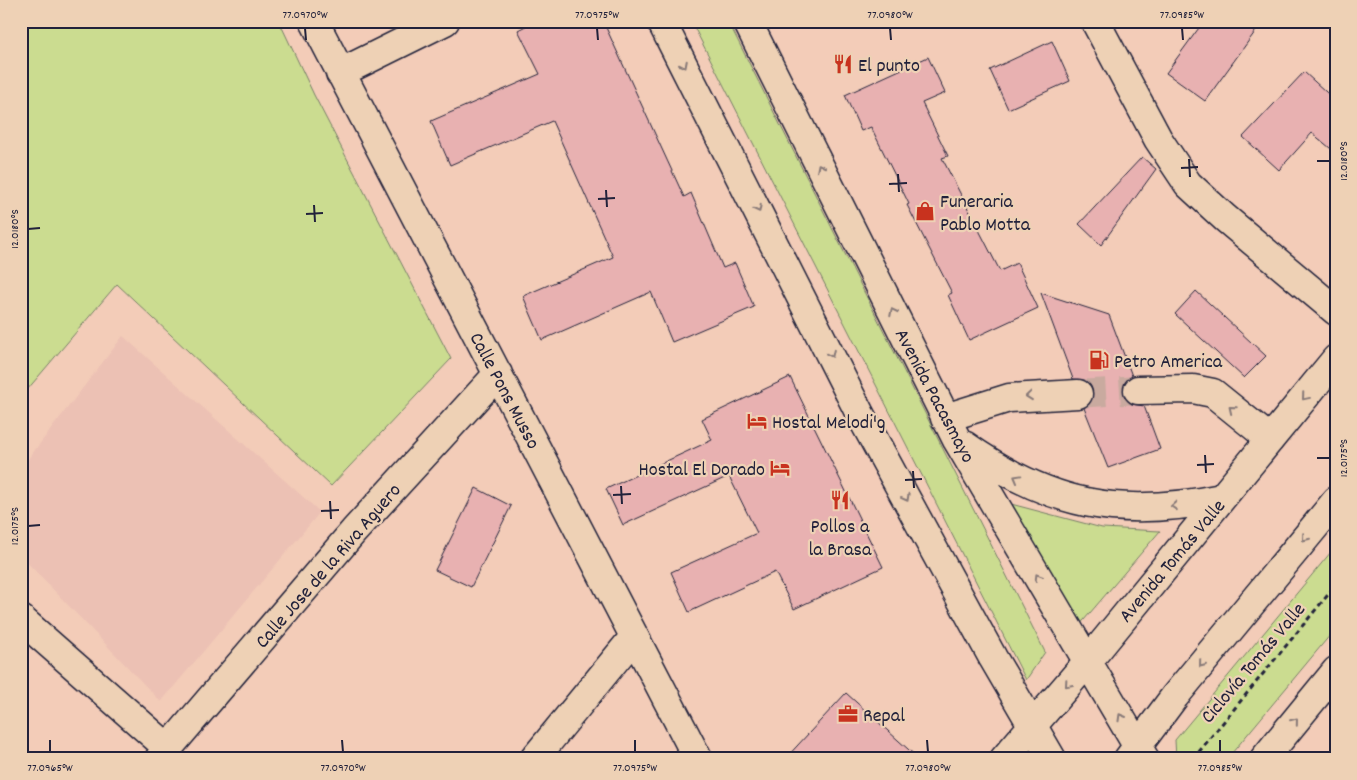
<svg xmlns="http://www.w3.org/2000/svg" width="1357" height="780" viewBox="0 0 1357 780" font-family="Dekko,sans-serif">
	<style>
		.built { fill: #ecc1b4 }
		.green { fill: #cbdc90; stroke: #767f66 }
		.building { fill: #e8b1b1; stroke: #22223b }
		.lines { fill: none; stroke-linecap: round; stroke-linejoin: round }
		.minor-tunnel { stroke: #c9aa9f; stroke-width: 28; stroke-dasharray: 28 14; stroke-linecap: butt }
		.minor-casing { stroke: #22223b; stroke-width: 31 }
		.major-casing { stroke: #22223b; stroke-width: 31 }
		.path { stroke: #22223b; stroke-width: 3; stroke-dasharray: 5 4; stroke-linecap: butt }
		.minor { stroke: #eed1b5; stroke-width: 28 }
		.major { stroke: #eed1b5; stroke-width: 28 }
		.oneway { stroke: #887a78 }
		.ticks { fill: none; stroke: #22223b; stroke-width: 2 }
		.labels { text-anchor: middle; stroke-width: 4.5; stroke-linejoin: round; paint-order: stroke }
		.poi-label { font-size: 20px; fill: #22223b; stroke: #eed1b5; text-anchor: start }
		.street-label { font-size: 20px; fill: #22223b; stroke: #eed1b5 }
		.neatline { fill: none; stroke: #22223b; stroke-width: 2 }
		.ticks-label { font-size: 12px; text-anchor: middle; fill: #22223b }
	</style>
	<rect width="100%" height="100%" fill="#f3ccb8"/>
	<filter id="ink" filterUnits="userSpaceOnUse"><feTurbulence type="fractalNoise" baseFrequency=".02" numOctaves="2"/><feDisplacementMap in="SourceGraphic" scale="10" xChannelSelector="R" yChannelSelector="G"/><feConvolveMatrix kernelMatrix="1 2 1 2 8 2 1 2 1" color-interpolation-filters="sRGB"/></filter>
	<g filter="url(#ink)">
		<path class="built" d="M123,336L320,512L161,702L21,556V468Z"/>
		<path class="green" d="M21,21H279L314,95L451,359L331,486L117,284L21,397Z
			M691,21H728L1045,652L1026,680Z
			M1011,504L1102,528L1160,531L1078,627Z
			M1336,546V628L1227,759H1176L1175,740Z"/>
		<path class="building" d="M535,21H603L684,197L691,193L723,268L735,263L754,307L672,342L651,292L542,340L523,296L613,257L552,121L450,165L431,121L540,74L518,30Z
			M1204,21H1263L1205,101L1166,73Z
			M1052,41L1070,81L1008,109L990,70Z
			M928,57L945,93L922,103L948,156L942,158L1000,271L1017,263L1038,308L969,340L948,295L952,293L907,205L909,204L871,127L861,131L845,95Z
			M1304,72L1336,101V153L1312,133L1279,170L1243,137Z
			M1142,157L1156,169L1101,245L1079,224Z
			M1196,291L1266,356L1244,378L1175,314Z
			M1041,293L1109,315L1132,376L1124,383L1122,391L1124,398L1131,404L1144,406L1160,449L1108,468L1084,408L1092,401L1094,393L1091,386L1085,380L1073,379Z
			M790,377L883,567L794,609L775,572L689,612L671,572L757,533L729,476L623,525L606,489L712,440L702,419Z
			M476,488L511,506L471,587L435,570Z
			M846,693L919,759H785Z"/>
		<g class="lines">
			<path class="minor-tunnel" d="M1078,394L1138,390"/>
			<defs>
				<path id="minor" d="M314,21L698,759
					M1095,21L1158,139L1188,184L1225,218L1336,311
					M340,73L445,21
					M1138,390L1193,389L1213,393L1270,439
					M945,418L1009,398L1078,394
					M21,619L168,748
					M159,759L354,531L498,374
					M534,759L634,637"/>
				<path id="major" d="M661,21L861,416L993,658L1052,759
					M747,21L957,440L1145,759
					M964,445C1050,506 1120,519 1222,498
					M1004,759L1089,660L1336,359
					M1128,759L1175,696L1336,501
					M1264,759L1336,671"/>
			</defs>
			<use href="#minor" class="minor-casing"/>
			<use href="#major" class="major-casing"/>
			<path class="path" d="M1193,759L1336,585"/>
			<use href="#minor" class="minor"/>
			<use href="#major" class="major"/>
		</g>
		<defs><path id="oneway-chevron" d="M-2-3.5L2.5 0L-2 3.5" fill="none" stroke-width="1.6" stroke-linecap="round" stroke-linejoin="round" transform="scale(1.25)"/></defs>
		<g class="oneway">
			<use href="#oneway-chevron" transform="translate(684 65) rotate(63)"/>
			<use href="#oneway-chevron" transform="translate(820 167) rotate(-117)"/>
			<use href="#oneway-chevron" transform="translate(758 209) rotate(63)"/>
			<use href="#oneway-chevron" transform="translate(893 312) rotate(-117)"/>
			<use href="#oneway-chevron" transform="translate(831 354) rotate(64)"/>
			<use href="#oneway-chevron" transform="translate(1029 396) rotate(174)"/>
			<use href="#oneway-chevron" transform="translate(1305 397) rotate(130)"/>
			<use href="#oneway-chevron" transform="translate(1232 409) rotate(-141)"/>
			<use href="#oneway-chevron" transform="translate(1017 478) rotate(-151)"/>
			<use href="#oneway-chevron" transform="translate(906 498) rotate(61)"/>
			<use href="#oneway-chevron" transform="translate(1174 506) rotate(176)"/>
			<use href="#oneway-chevron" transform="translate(1305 538) rotate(129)"/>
			<use href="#oneway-chevron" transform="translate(1038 577) rotate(-121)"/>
			<use href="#oneway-chevron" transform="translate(1202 664) rotate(129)"/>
			<use href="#oneway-chevron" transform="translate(1068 684) rotate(131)"/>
			<use href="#oneway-chevron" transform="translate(1121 717) rotate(-120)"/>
			<use href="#oneway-chevron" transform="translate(1295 721) rotate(-51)"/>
		</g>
	</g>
	<path class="ticks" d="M305,28L306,40M597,28L598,40M890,28L891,40M1182,28L1183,40M1189,159L1190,177M1317,161H1330M1181,168L1198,167M898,174L899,192M889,184L907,183M606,190L607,207M598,199L615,198M314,205L315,222M306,214L323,213M28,229L40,228M1205,455L1206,473M1317,458H1330M1197,465L1214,464M913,471L914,488M905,480L922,479M621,486L622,504M613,495L631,494M330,501L331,519M321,511L339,510M28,526L40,525M50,740V752M342,740L343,752M635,740V752M927,740L928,752M1220,740V752"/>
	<defs>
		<symbol id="restaurant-bare" viewBox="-9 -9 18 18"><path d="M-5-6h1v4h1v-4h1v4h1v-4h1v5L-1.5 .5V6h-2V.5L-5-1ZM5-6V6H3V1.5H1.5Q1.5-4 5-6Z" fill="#c8321e" stroke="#eed1b5" stroke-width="2.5" paint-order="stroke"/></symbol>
		<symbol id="shop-bare" viewBox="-9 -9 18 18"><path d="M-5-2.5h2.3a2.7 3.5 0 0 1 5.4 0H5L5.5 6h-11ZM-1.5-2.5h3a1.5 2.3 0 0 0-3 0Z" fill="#c8321e" stroke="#eed1b5" stroke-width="2.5" paint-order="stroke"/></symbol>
		<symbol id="fuel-bare" viewBox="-9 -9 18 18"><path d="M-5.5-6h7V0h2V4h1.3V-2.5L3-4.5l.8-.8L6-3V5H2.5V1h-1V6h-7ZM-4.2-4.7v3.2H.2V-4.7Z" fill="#c8321e" stroke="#eed1b5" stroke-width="2.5" paint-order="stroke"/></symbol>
		<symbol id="hotel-bare" viewBox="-9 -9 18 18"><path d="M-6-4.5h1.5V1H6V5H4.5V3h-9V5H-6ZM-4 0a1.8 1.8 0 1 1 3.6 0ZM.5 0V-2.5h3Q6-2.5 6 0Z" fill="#c8321e" stroke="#eed1b5" stroke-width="2.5" paint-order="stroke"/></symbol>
		<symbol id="office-bare" viewBox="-9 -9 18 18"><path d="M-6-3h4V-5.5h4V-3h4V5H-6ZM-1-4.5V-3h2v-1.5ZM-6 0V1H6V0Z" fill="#c8321e" stroke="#eed1b5" stroke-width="2.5" paint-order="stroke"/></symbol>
	</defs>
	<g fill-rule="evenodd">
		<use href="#restaurant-bare" x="829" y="50" width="28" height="28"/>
		<use href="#shop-bare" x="911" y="197" width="28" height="28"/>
		<use href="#fuel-bare" x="1085" y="346" width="28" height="28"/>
		<use href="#hotel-bare" x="743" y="407" width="28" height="28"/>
		<use href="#hotel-bare" x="766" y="454" width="28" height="28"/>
		<use href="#restaurant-bare" x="826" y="486" width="28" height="28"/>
		<use href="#office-bare" x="834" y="700" width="28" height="28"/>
	</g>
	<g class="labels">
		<g class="poi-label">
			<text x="858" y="71">El punto</text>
			<text x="940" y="207">Funeraria<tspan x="940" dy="23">Pablo Motta</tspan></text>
			<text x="1114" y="367">Petro America</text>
			<text x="772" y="428">Hostal Melodi'g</text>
			<text x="765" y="475" text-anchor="end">Hostal El Dorado</text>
			<text x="840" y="532" text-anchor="middle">Pollos a<tspan x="840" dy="23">la Brasa</tspan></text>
			<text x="863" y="721">Repal</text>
		</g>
		<g class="street-label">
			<text transform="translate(506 390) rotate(62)" y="7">Calle Pons Musso</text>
			<text transform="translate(936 395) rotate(62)" y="7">Avenida Pacasmayo</text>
			<text transform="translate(1171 560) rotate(-50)" y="7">Avenida Tomás Valle</text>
			<text transform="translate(327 565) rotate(-49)" y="7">Calle Jose de la Riva Aguero</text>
			<text transform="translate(1252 662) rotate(-50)" y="7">Ciclovía Tomás Valle</text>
		</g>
	</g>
	<rect width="1357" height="780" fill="none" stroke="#eed1b5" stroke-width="55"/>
	<rect x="28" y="28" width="1302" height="724" class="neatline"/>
	<g class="ticks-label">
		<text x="305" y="18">77.0970°W</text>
		<text x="597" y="18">77.0975°W</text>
		<text x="890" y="18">77.0980°W</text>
		<text x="1182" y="18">77.0985°W</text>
		<text transform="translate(1343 161) rotate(-90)" y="4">12.0180°S</text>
		<text transform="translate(14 229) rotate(-90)" y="4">12.0180°S</text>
		<text transform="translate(1343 458) rotate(-90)" y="4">12.0175°S</text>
		<text transform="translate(14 526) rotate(-90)" y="4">12.0175°S</text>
		<text x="50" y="771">77.0965°W</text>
		<text x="343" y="771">77.0970°W</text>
		<text x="635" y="771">77.0975°W</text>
		<text x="928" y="771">77.0980°W</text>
		<text x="1220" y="771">77.0985°W</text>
	</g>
</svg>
